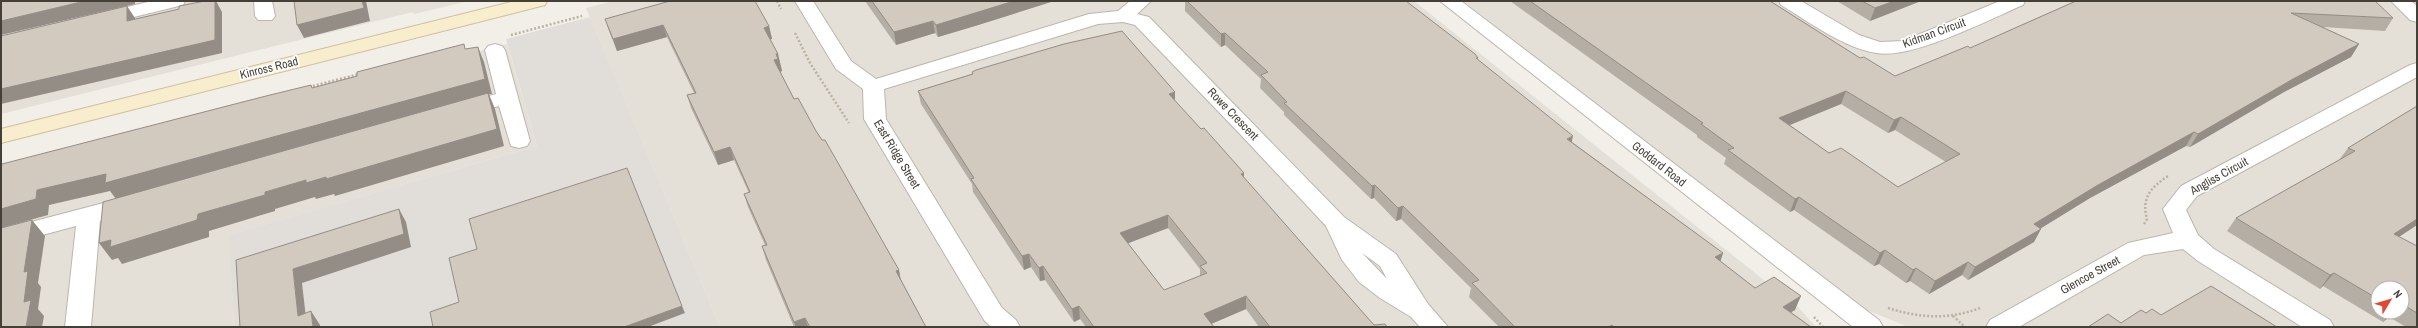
<svg xmlns="http://www.w3.org/2000/svg" width="2418" height="328" viewBox="0 0 2418 328" font-family="'Archivo Narrow',sans-serif">
	<style>
		.residential { fill: #e5e0d7; fill-rule: evenodd }
		.industrial { fill: #e1ded9 }
		.lines { fill: none; stroke-linecap: round; stroke-linejoin: round }
		.street-casing { stroke: #bcb6ac; stroke-width: 2 }
		.secondary-casing { stroke: #ccbf9d; stroke-width: 2 }
		.path { stroke: #bcb19f; stroke-width: 2.5; stroke-dasharray: 2 2; stroke-linecap: butt }
		.street { fill: #fff; fill-rule: evenodd }
		.secondary { fill: #f8edcc; fill-rule: evenodd }
		.wall { fill: #b5aea4; fill-rule: evenodd }
		.shaded-wall { fill: #938d86 }
		.building { fill: #d2cabf; stroke: #938d86; fill-rule: evenodd }
		.labels { text-anchor: middle; stroke-width: 3.5; stroke-linejoin: round; paint-order: stroke }
		.street-label { font-size: 12px; fill: #443f37; stroke: #fff }
	</style>
	<rect width="100%" height="100%" fill="#f2efe8"/>
	<path class="residential" d="M1,1H469L414,14L413,12L1,114Z
		M613,1H1414L1799,308L1816,327H720L586,8Z
		M1463,1H2417V327H1908L1862,308ZM2378,288H2402V312H2378Z
		M507,44L537,146L230,235L234,327H1V175L76,157Z"/>
	<path class="industrial" d="M590,17L720,327H234L229,235L537,146L506,39Z"/>
	<g class="lines">
		<defs>
			<path id="street" d="M152,1H185L183,5L101,25L94,23L91,19L94,15Z
				M254,1H272L275,16L272,20H258L255,16Z
				M795,1H813L851,61L876,79L1089,14L1118,11L1130,1H1151L1137,14L1149,17L1344,217L1396,254L1428,304L1448,327H1420L1411,317L1380,298L1359,282L1342,260L1326,226L1240,134L1135,25L1123,22L1098,24L884,89L886,119L1002,308L1016,320L1020,327H991L984,320L864,119L863,89L836,69ZM1362,253L1380,266L1387,279Z
				M1440,1H1461L1879,320L1883,327H1853Z
				M1779,1H1801L1859,35L1880,42L1903,41L2000,1H2025L2023,5C1988,20 1911,60 1876,53C1842,47 1811,23 1781,5Z
				M2391,1H2411L2417,6V22L2410,20Z
				M495,44L502,46L505,50L530,141L527,146L519,148L511,146L499,106L463,116L456,115L453,110L456,105L496,94L485,50L488,46Z
				M2417,63V77L2197,196L2186,210L2198,235L2214,249L2330,320L2334,327H2302L2198,261L2183,249L2144,255L2019,327H1986L1990,320L2128,243L2173,233L2163,209L2181,186L2410,65Z
				M130,196L138,199L141,204L138,209L100,221L91,327H65L76,226L1,246V230Z"/>
			<path id="secondary" d="M515,1H547L545,5L1,143V129Z"/>
		</defs>
		<use href="#street" class="street-casing"/>
		<use href="#secondary" class="secondary-casing"/>
		<path class="path" d="M777,1L781,9
			M795,33L810,63L849,123
			M511,35L582,16
			M309,87L359,74
			M2144,224L2147,219C2141,198 2151,187 2168,176
			M1888,308C1919,318 1949,320 1980,308
			M1953,316L1965,327
			M1814,317L1823,327"/>
		<use href="#street" class="street"/>
		<use href="#secondary" class="secondary"/>
	</g>
	<path class="wall" d="M865,1H1054L975,26L938,37L935,33L896,45Z
		M1185,1H1406L1478,58V60L1572,142L1723,253L1720,261L1755,288L1795,310L1791,312L1811,327H1499L1469,297L1471,288L1401,219L1396,221L1374,198L1371,199L1284,115V112L1260,88L1261,79L1225,45L1221,47L1185,11Z
		M1510,1H1770L1860,58L1895,76L1970,48L2076,1L2393,18L2385,31L2323,27L2359,44L2351,57L2284,92L2190,147L2186,146L2090,198L2041,228L2034,242L1968,280L1962,275L1929,294L1910,281L1906,283L1879,264L1874,266L1794,210L1790,212L1724,164L1726,158L1697,137V135ZM1841,104L1888,133L1895,130L1946,162L1898,187L1829,153L1790,125Z
		M1837,1H1921L1870,21Z
		M605,19L769,26L772,39H770L778,54L782,71L780,72L794,99L816,131L899,270L901,280L926,327H794L766,260L762,246L765,245L748,207L744,194L749,193L734,160L718,165L691,108L687,95L694,93L667,37L617,51L609,31Z
		M972,72L1175,92V101L1244,178L1374,325L1387,327H1259L1246,309L1211,324L1214,327H1086L1080,319L1074,322L1045,280L1040,281L1031,267L1024,270L973,192L972,184L921,104L918,91L972,74ZM1168,228L1200,269V276L1164,290L1128,243Z
		M2417,106V225L2399,237L2417,246V327H2406L2389,317L2383,322L2323,286L2320,289L2227,231L2236,218L2339,160L2348,148ZM2378,288H2402V312H2378Z"/>
	<path class="shaded-wall" d="M85,1H135V4L1,35V21Z
		M215,1H216L222,12V53L1,104V89Z
		M362,1H366L370,21L304,38L297,25Z
		M1014,1H1054L975,26L938,37L936,25Z
		M1894,1H1921L1870,21L1875,8Z
		M127,6L135,18V34L127,21Z
		M933,21L935,33L896,45L894,32Z
		M663,25L667,37L617,51L613,39Z
		M769,26L772,39L767,40L764,28Z
		M1225,33V45L1221,47V34Z
		M2359,44L2351,57L2284,92L2190,147L2198,134L2293,79Z
		M478,47L484,62L492,94H489L495,109L504,146L335,196L334,194L316,199L315,197L275,209V211L209,231V237L122,264L118,258L112,260L99,243L198,214L265,192L306,180L497,129L116,199L110,191L49,205L48,215L1,228V209L37,190Z
		M776,54H778L782,71L777,73L774,60Z
		M1846,91L1841,104L1775,131L1779,118Z
		M1175,92V105L1169,94Z
		M1901,117L1895,130L1888,133L1894,120Z
		M2194,132L2186,146L2090,198L2030,235L2041,229L2034,242L1968,280L1975,267L2034,224L2098,185Z
		M1573,136L1570,149L1567,139Z
		M730,147L734,160L718,165L714,152Z
		M1244,173V186L1241,174Z
		M1375,185L1374,198L1371,199L1372,186Z
		M1799,197L1794,210L1790,212L1795,199Z
		M1403,206L1401,219L1396,221L1398,208Z
		M399,209L406,222L411,247L302,283L307,327L298,316L293,269Z
		M1168,215V228L1121,246L1120,233Z
		M2417,219V225L2383,247L2394,234Z
		M32,220L45,236L38,283L41,287L38,309L44,316L42,327H26L24,302V272Z
		M1885,250L1879,264L1874,266L1880,253Z
		M1723,253L1719,266L1715,257Z
		M1029,254L1031,267L1024,270L1022,256Z
		M1968,262L1962,275L1929,294L1935,281Z
		M1043,266L1045,280L1040,281L1039,268Z
		M1916,268L1910,281L1906,283L1913,270Z
		M899,270L901,283L896,271Z
		M2334,273L2323,286L2320,289L2330,275Z
		M1246,296V309L1204,327V314Z
		M1801,296L1795,310L1778,320L1783,307Z
		M682,306L685,313L648,327H624Z
		M1079,306L1080,319L1074,322L1072,309Z
		M311,311L320,325V327H313Z
		M2391,312H2394L2389,317L2383,322Z
		M805,318L808,327H796L794,322Z"/>
	<path class="building" d="M1,1H85L1,21Z
		M205,1H215V40L1,89V36L127,6V21L179,9V6Z
		M294,1H362L364,8L297,25Z
		M670,1H755L769,26L764,28L778,54H776L778,59L774,60L794,99L798,98L816,131L822,140H825L899,270L896,271L926,327H810L805,318L794,322L784,298L762,246L767,245L744,194L750,192L730,147L714,152L687,95L696,93L663,25L613,39L605,19Z
		M872,1H1014L936,25L933,21L894,32Z
		M1187,1H1406L1475,54L1478,58H1476L1573,136L1567,139L1723,253L1715,257L1755,288L1774,277L1801,296L1783,307L1811,327H1614L1612,325L1608,327H1515L1472,283L1479,280L1403,206L1398,208L1375,185L1372,186L1284,103L1287,102L1261,75L1268,72L1225,33L1221,34Z
		M1530,1H1770L1860,58L1864,57L1895,76L1968,46L1970,48L2076,1H2375L2393,18L2291,13L2359,44L2293,79L2198,134L2194,132L2098,185L2034,224L2041,229L1975,267L1968,262L1935,281L1916,268L1913,270L1885,250L1880,253L1799,197L1795,199L1728,150L1734,148L1701,124L1703,123ZM1846,91L1894,120L1901,117L1960,154L1898,187L1841,148L1829,153L1779,118Z
		M1862,1H1894L1875,8Z
		M1122,31L1175,92L1169,94L1201,129L1204,128L1244,173L1241,174L1374,325L1385,324L1387,327H1270L1246,296L1204,314L1214,327H1094L1079,306L1072,309L1043,266L1039,268L1029,254L1022,256L971,179L974,178L918,91L973,74L972,72L976,70L1064,44ZM1168,215L1207,263L1200,266L1207,273L1164,290L1120,233Z
		M464,44L465,49L478,47L485,79L105,183L106,174L37,190L36,199L1,209V166L2,164L266,96L311,85L312,88L357,76V72Z
		M488,93L497,129L326,179V177L306,183V180L265,192V195L198,214L197,220L110,247L111,240L99,243L103,202Z
		M2417,106V219L2394,234L2417,246V313L2402,304V288H2378V299L2334,273L2330,275L2236,218L2355,151L2348,148Z
		M627,168L682,306L624,327H433L430,312L459,302L449,258L477,249L469,219Z
		M399,209L404,234L293,269L298,316L311,311L313,327H240L236,260Z
		M32,220L24,272L28,271L24,302L31,300L26,327H1V228Z
		M2211,286L2277,327H2088L2108,314L2121,323L2141,310L2146,313L2152,309L2161,315Z"/>
	<g class="labels">
		<g class="street-label">
			<text transform="translate(1934 33) rotate(-20)" y="4">Kidman Circuit</text>
			<text transform="translate(269 68) rotate(-14)" y="4">Kinross Road</text>
			<text transform="translate(1233 114) rotate(46)" y="4">Rowe Crescent</text>
			<text transform="translate(897 154) rotate(59)" y="4">East Ridge Street</text>
			<text transform="translate(1659 164) rotate(38)" y="4">Goddard Road</text>
			<text transform="translate(2219 176) rotate(-29)" y="4">Angliss Circuit</text>
			<text transform="translate(2090 275) rotate(-29)" y="4">Glencoe Street</text>
		</g>
	</g>
	<rect width="2418" height="328" fill="none" stroke="#443f37" stroke-width="4"/>
	<g transform="translate(2390 300) rotate(52)"><circle r="19" fill="#ffffff" stroke="#b4b2af"/>
	<path d="M0-3L7 15L0 10L-7 15Z" fill="#e04931"/>
	<text y="-6" font-size="11" font-weight="bold" text-anchor="middle" fill="#443f37">N</text>
	</g>
</svg>
